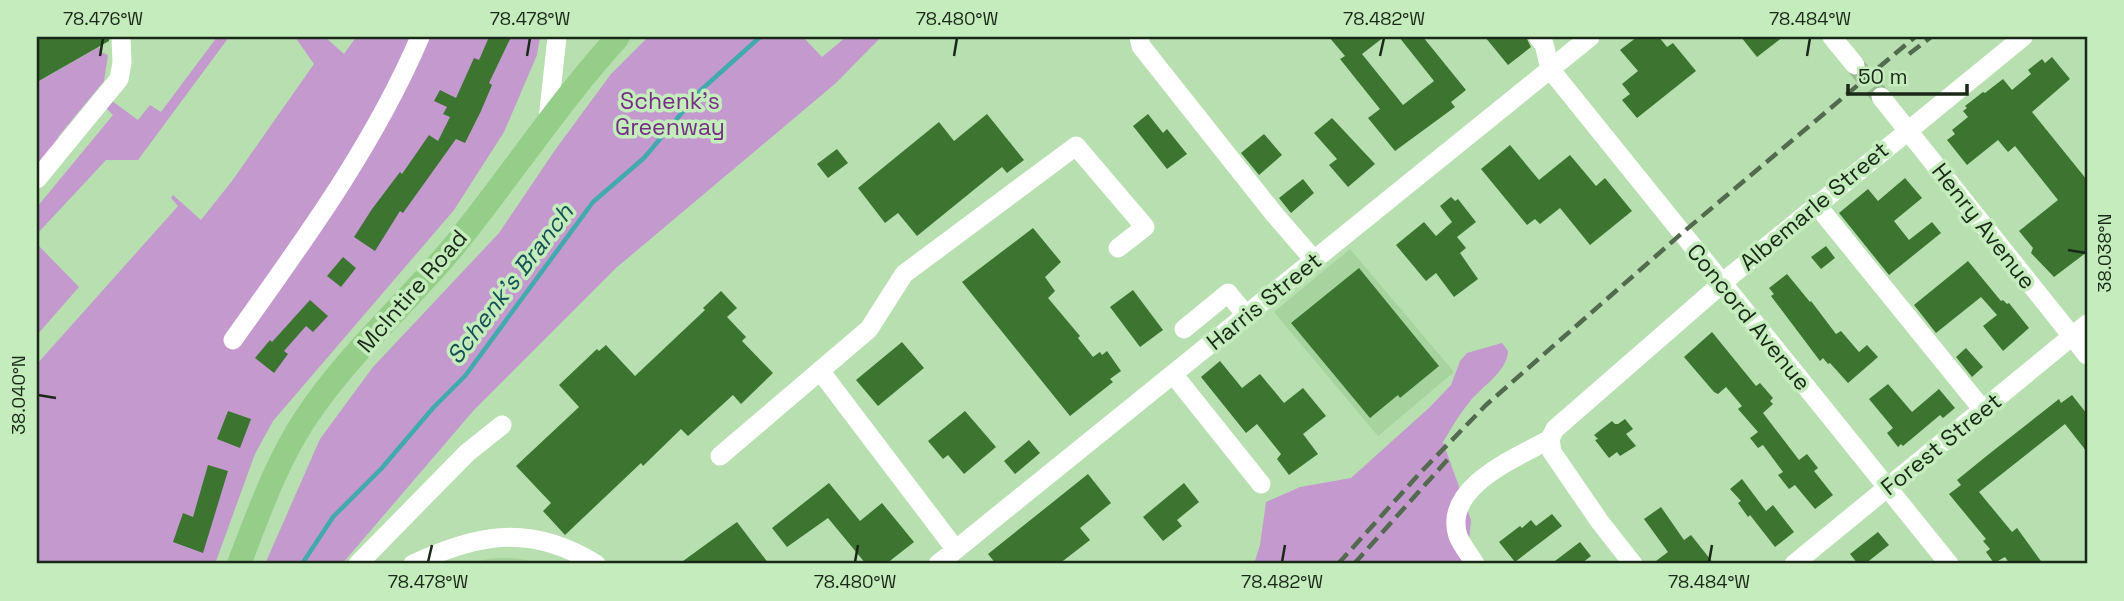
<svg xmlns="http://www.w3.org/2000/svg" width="2124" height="601" viewBox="0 0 2124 601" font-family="'Space Grotesk',sans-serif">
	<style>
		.built { fill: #a7d39f }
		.green { fill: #c499ce }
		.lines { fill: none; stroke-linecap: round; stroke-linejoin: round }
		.stream { stroke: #42aaaf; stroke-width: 4.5 }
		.building { fill: #3c7530 }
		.minor-tunnel { stroke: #98bb91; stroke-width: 19; stroke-dasharray: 19 10; stroke-linecap: butt }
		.minor { stroke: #fff; stroke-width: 19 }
		.major { stroke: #95ce89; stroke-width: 24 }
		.rail { stroke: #526a4d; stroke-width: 4.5; stroke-dasharray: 14 7; stroke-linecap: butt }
		.ticks { fill: none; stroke: #1a2917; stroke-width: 2.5 }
		.labels { text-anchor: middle; stroke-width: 7; stroke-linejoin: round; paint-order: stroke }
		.park-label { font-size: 23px; fill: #742f83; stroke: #c4ecbc }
		.street-label { font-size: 23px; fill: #1a2917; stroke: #c4ecbc }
		.water-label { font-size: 24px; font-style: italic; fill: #155154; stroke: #c4ecbc }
		.neatline { fill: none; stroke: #1a2917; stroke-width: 2.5 }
		.ticks-label { font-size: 18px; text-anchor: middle; fill: #1a2917 }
	</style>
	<rect width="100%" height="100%" fill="#b7dfb0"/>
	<path class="built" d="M1350,249L1454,372L1378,436L1274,312Z
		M493,558H515L545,564H466Z"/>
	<path class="green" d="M217,37H229L138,160H106L37,234V207L113,115L107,109L112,101L138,120L150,105L161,112Z
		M295,37H325L344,54L356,37H540L537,55L504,132L454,210L273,421L255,454L215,564H37V364L178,206L171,198L173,195L201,220L232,181L314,64Z
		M648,37H803L822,57L846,37H881L836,83L616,268L474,410L342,564H265L320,439L373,367L499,233L555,150L611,74Z
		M99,47L103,53L108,55L104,81L58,137L61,140L37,168V82Z
		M37,244L79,287L37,335Z
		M1502,343L1508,351C1507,373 1480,387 1468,404C1458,416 1451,429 1443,442L1471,520L1467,564H1254L1260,545L1266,502L1300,487L1351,478L1430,407L1451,385L1460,361L1467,353Z"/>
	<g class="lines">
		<path class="stream" d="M302,564L333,517L381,469L433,408L465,376L593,202L644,158L701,90L760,37"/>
	</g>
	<path class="building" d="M37,37H109V41L37,82Z
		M489,37H511L489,83L492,85L481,111L465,143L456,139L403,213L400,211L375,251L354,237L372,209L400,172L402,174L429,135L438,141L450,117L443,114L447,107L434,101L440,90L456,98L474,58L479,60Z
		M1329,37H1384L1362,54L1403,105L1434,81L1399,37H1423L1466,90L1451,102L1455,107L1395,151L1368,118L1380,109L1340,59L1345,56Z
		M1485,37H1526L1531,47L1508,65Z
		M1637,37H1659L1667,47L1673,43L1696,71L1637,118L1622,100L1630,94L1622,84L1638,71L1620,50Z
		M1741,37H1783L1757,57Z
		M2052,57L2070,79L2032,112L2087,180V252L2054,277L2031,253L2033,248L2019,231L2058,200L2015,146L2008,152L1998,140L1967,165L1947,140L1955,134L1952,130L1968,117L1963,111L1967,108L1965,106L1983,92L1985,93L2003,79L2012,90L2031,74L2028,70L2042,59L2045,63Z
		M987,114L1024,160L1007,173L1002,167L917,236L898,213L885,223L858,188L939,122L954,141Z
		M1148,114L1163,133L1167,129L1187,154L1167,169L1133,126Z
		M1332,118L1375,164L1348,187L1329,165L1337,159L1314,133Z
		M1264,134L1282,155L1259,175L1241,153Z
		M1510,145L1539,180L1570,155L1596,186L1605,178L1632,211L1590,245L1560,208L1540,224L1535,219L1527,225L1481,169Z
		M837,149L848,163L828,178L817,164Z
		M1905,178L1922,198L1894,221L1909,240L1932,222L1941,233L1889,275L1839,213L1868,189L1878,201Z
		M1303,179L1314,193L1291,213L1279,198Z
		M1451,197L1455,201L1458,199L1476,222L1457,237L1466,248L1460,253L1478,279L1454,297L1436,273L1426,281L1396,245L1424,222L1436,236L1452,222L1440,206Z
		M1033,228L1061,262L1045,277L1055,291L1048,298L1080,336L1078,338L1093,357L1100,352L1102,355L1107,351L1121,371L1110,379L1113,382L1070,416L962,282Z
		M1826,246L1835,258L1821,269L1811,257Z
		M343,257L356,268L341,287L327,276Z
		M1968,261L2001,301L2003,300L2007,304L2009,303L2029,328L2003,351L1983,326L1997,315L1981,297L1936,333L1914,305Z
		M1359,268L1439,366L1400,398L1398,395L1370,418L1291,323Z
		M1787,274L1810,302L1811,301L1836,334L1841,331L1859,352L1867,345L1878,357L1848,383L1830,363L1828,364L1823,358L1820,361L1771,296L1774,294L1769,288Z
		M1133,290L1163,330L1140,347L1110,307Z
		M721,291L737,308L727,317L746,337L742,341L773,373L741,404L733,395L688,436L681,429L643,466L641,463L565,535L543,511L551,503L516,466L579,407L559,385L597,349L599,351L606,345L635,376L705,310L703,308Z
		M310,300L328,316L313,332L306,326L284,351L288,354L274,373L255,358L270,340L272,342Z
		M1712,332L1756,386L1760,383L1773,398L1770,401L1773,404L1763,413L1799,460L1807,454L1818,468L1814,471L1833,495L1815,509L1795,485L1789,489L1778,475L1783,472L1763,445L1758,448L1750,438L1758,432L1738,409L1742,406L1726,387L1718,394L1714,392L1684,357Z
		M902,342L924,368L878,406L856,380Z
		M1966,348L1983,367L1972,377L1956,357Z
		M1220,361L1242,388L1260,374L1284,403L1303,388L1326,416L1303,434L1318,454L1289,475L1277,459L1281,454L1257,424L1246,433L1201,377Z
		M1888,384L1912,412L1939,389L1955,408L1943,418L1940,415L1903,446L1901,444L1898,447L1887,433L1893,428L1869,399Z
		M2072,395L2087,414V452L2065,424L1979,492L2012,532L2017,528L2043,564H2010L2005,557L1994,563L1986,552L1990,549L1983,541L1986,539L1949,494L1961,485L1957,480L1989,454L2059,399L2061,403Z
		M228,411L251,419L240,448L217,439Z
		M965,411L996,447L964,474L948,455L943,459L928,441Z
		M1625,419L1633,429L1626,434L1636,446L1620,456L1617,452L1609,458L1595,440L1598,439L1594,435L1612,421L1615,424H1618Z
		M1029,440L1040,453L1015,474L1004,461Z
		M208,465L228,471L203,553L173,542L183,513L193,517Z
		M1088,474L1111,503L1080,528L1090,540L1059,564H996L988,554Z
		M1742,479L1766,511L1773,505L1794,532L1775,547L1750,515L1748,517L1738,503L1741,501L1730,489Z
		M829,483L860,521L882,503L914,542L886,564H866L828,518L787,547L772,528Z
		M1184,483L1199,502L1177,520L1182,526L1163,541L1143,517Z
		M1661,507L1684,540L1691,535L1714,564H1652L1668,552L1644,519Z
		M1552,514L1562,526L1515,562L1499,542L1520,526L1522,528L1531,520L1536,526Z
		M737,522L769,564H679L716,537Z
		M1878,532L1889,545L1865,564H1858L1850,554Z
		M1580,542L1591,556L1581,564H1551Z"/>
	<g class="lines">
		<path class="minor-tunnel" d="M1855,65L1881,97"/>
		<path class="minor" d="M1139,37L1141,46L1275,215L1314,260
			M1538,37L1544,44L1550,69L1949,564
			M1832,37L1855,65
			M1881,97L2087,355
			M548,119L557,37
			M37,179L119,79L122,63L121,37
			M1816,204L1983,410
			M1184,329L1228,293L1246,315
			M233,340C302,243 373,147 420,37
			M821,372L956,550
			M1173,374L1261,484
			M720,456L869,329L904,274L1076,146L1145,227L1118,248
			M358,564L467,453L502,425
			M413,564C479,533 531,524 596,564
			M938,564L1590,37
			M1475,564C1470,555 1462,546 1458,536C1442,487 1518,457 1550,439
			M1633,564L1600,522L1552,452L1550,439L1555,429L1733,274L2023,37
			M1794,564L2087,324"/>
		<path class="major" d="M239,564C258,515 276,463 305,419C347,355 405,305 454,246C510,177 558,103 618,37"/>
		<path class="rail" d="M1909,54L1931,37
			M1338,564L1420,473L1486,405L1681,234L1915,37
			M1354,564L1449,458"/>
	</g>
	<path class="ticks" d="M100,56L103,38M527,56L530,38M954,56L957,38M1380,56L1384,38M1807,56L1810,38M2068,250L2086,253M38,395L56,398M428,562L432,545M855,562L858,545M1282,562L1285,545M1709,562L1712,545"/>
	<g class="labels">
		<g class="park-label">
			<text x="670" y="109">Schenk's<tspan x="670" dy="26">Greenway</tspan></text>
		</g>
		<g class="street-label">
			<text transform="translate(1814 206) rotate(-40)" y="8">Albemarle Street</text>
			<text transform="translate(1984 226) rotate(52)" y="8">Henry Avenue</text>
			<text transform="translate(412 291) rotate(-49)" y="8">McIntire Road</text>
			<text transform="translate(1264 301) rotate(-39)" y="8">Harris Street</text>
			<text transform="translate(1749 317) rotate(51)" y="8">Concord Avenue</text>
			<text transform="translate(1941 444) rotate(-39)" y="8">Forest Street</text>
		</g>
		<g class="water-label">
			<text transform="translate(510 284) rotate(-53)" y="8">Schenk's Branch</text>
		</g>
	</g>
	<rect width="2124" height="601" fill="none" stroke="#c4ecbc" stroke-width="77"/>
	<path d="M1848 84v10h119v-10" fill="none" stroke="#1a2917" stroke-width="3.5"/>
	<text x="1858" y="84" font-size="21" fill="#1a2917" stroke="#c4ecbc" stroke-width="5" paint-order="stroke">50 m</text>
	<rect x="38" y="38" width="2048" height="524" class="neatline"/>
	<g class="ticks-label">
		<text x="103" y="25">78.476°W</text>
		<text x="530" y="25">78.478°W</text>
		<text x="957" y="25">78.480°W</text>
		<text x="1384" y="25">78.482°W</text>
		<text x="1810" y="25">78.484°W</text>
		<text transform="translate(2105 253) rotate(-90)" y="6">38.038°N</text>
		<text transform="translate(19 395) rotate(-90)" y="6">38.040°N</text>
		<text x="428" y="588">78.478°W</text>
		<text x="855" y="588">78.480°W</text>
		<text x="1282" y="588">78.482°W</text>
		<text x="1709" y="588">78.484°W</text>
	</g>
</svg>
